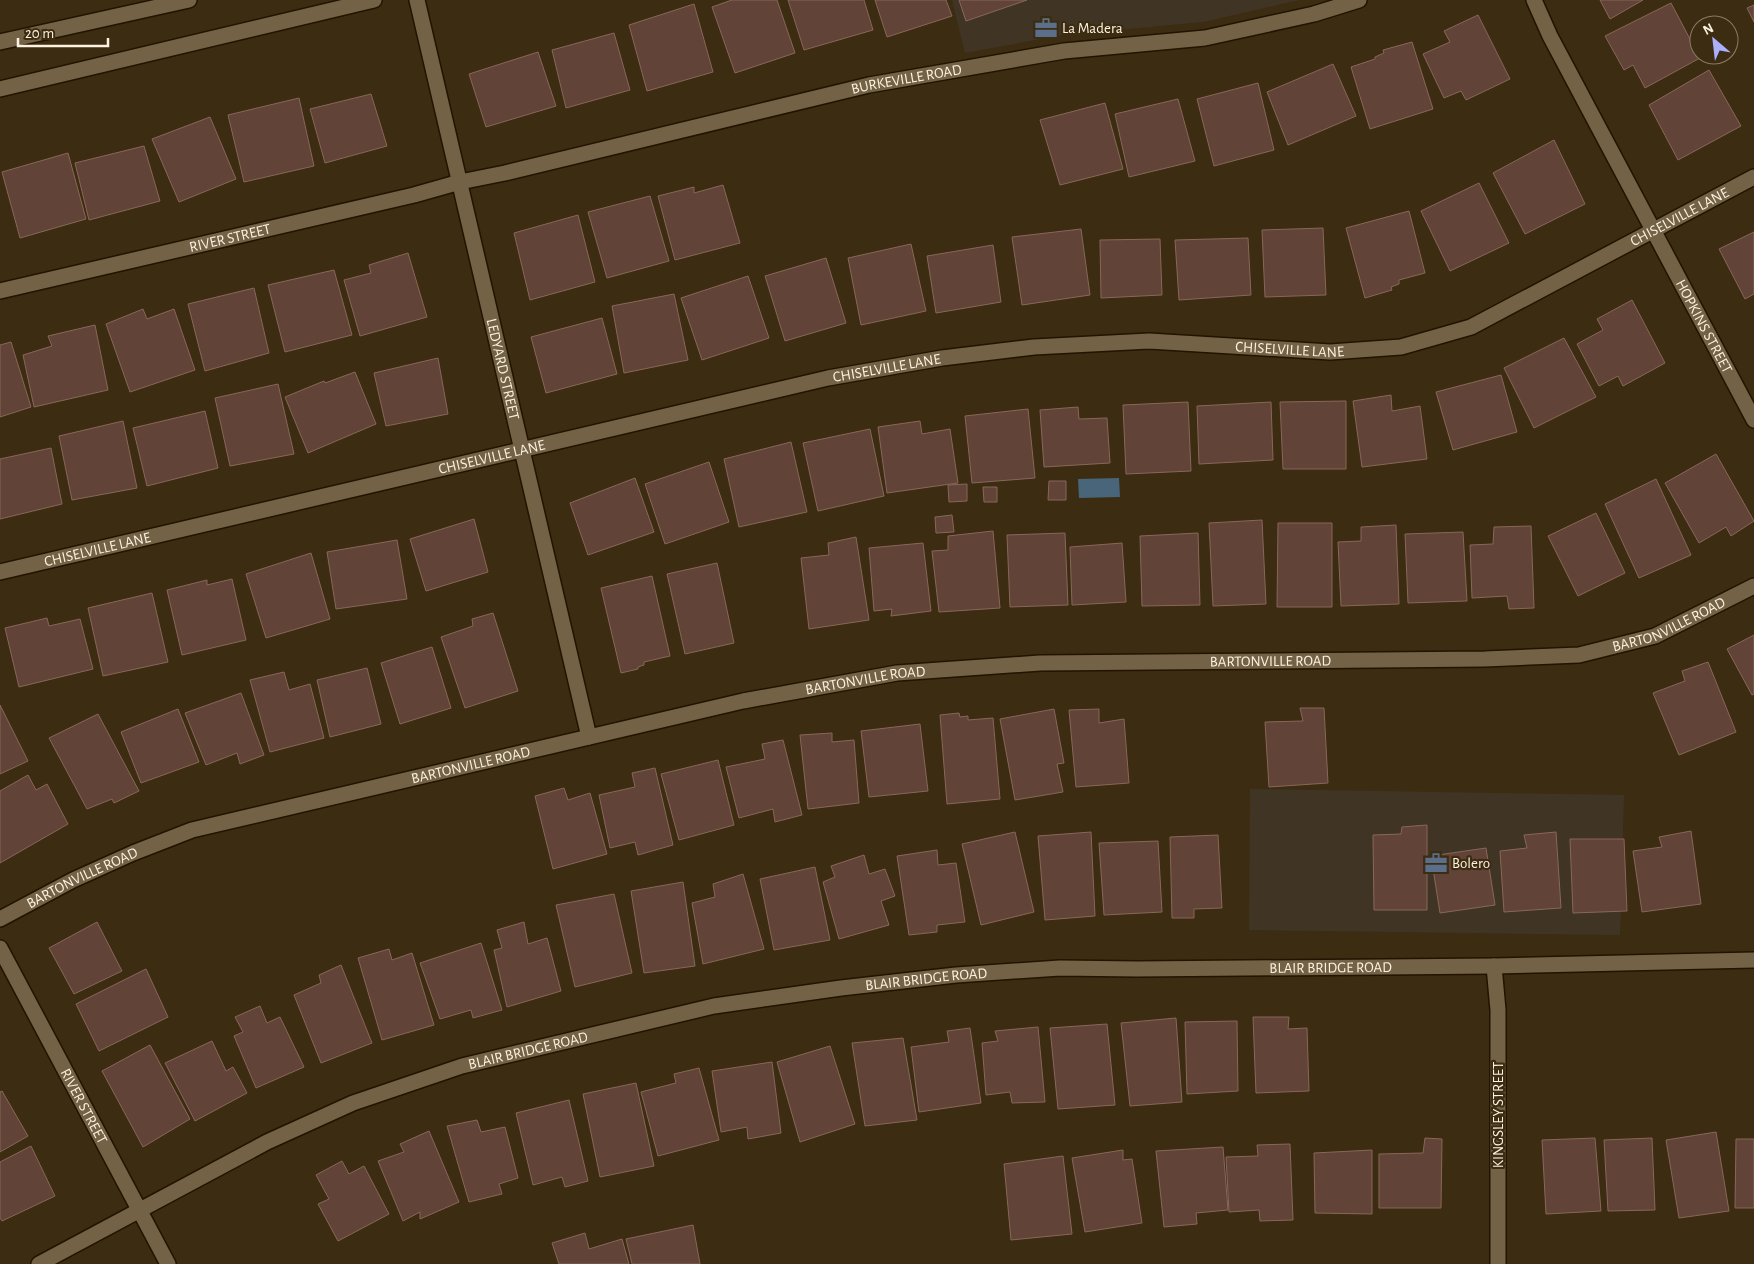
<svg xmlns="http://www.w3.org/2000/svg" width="1754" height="1264" viewBox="0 0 1754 1264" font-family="'Alegreya Sans',sans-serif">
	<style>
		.commercial { fill: #403525 }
		.water { fill: #48657a }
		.building { fill: #624337; stroke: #88675a }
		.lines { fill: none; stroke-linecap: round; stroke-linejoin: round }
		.minor-casing { stroke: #221400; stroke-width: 18 }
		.minor { stroke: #736245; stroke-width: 15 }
		.labels { text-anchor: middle; stroke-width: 4.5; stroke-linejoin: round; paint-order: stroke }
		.poi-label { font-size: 15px; fill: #fcf2e2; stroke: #3c2c11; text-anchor: start }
		.street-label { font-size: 15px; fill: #fcf2e2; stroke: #3c2c11 }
	</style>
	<rect width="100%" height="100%" fill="#3c2c11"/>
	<path class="commercial" d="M952,0H1299L1203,22L1062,35L965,53Z
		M1250,789L1624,795L1620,935L1249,930Z"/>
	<path class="water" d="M1119,478L1120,497L1079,498L1078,479Z"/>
	<path class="building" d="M732,0H777L795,53L735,73L712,7Z
		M788,0H864L873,30L804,50Z
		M875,0H946L952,16L887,37Z
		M959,0H1027L966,21Z
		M1600,0H1643L1610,19Z
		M1671,3L1700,58L1645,88L1633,65L1624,70L1605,36Z
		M694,4L713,72L647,91L629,25Z
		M1754,5V22L1747,8Z
		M1478,15L1510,79L1466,100L1461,91L1444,98L1423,54L1450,42L1444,31Z
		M614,33L630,90L566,108L552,50Z
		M1412,42L1433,109L1370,129L1351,67L1375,59V57L1384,53L1383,50Z
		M538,52L556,106L486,127L469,74Z
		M1333,64L1356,116L1288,145L1267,92Z
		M1709,70L1741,126L1678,160L1649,105Z
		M1258,83L1274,150L1214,166L1197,99Z
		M371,94L387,146L325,163L310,109Z
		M299,98L314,166L244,182L228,115Z
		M1178,99L1195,161L1129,177L1115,114Z
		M1105,103L1123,169L1060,185L1040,120Z
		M210,117L236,179L179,202L152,139Z
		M1554,140L1585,204L1525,234L1493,173Z
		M144,146L160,201L89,220L75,163Z
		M68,153L86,219L20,238L2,172Z
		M1479,183L1509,243L1450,271L1421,211Z
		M723,185L740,243L675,260L658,196L694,187V193Z
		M650,196L669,261L607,278L588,212Z
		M1409,211L1425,273L1399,280V284L1391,287L1392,290L1365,298L1346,228Z
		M578,215L595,282L530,300L514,233Z
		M1323,228L1326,295L1265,297L1262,230Z
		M1081,229L1090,295L1022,305L1012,237Z
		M1754,232V294L1745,299L1719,249Z
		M1248,238L1251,295L1179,300L1175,240Z
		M1160,239L1162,295L1101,298L1100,240Z
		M911,244L926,311L861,325L848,258Z
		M993,245L1001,302L936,313L927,256Z
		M408,253L427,317L360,336L344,280L371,273L369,265Z
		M826,258L846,323L785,341L765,276Z
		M334,270L352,335L285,352L268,285Z
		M748,276L769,338L702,360L681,298Z
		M254,288L269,353L205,371L188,304Z
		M674,294L688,360L624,373L612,306Z
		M1632,300L1665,363L1623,386L1618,376L1599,386L1577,344L1603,330L1597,319Z
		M143,309L147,319L174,309L195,370L130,392L106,324Z
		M602,318L617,374L546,393L531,337Z
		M95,325L108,390L34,407L23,355L52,346L48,336Z
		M1564,338L1596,397L1534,428L1504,368Z
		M11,342L31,407L0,417V345Z
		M438,358L448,414L386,426L374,373Z
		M355,372L376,424L308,453L285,397L324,381L325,383Z
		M1501,375L1517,432L1453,450L1436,392Z
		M278,384L294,454L230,466L215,398Z
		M1391,395L1392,411L1420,406L1427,459L1362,467L1353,401Z
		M1346,401V469H1283L1280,402Z
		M1188,402L1191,471L1126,474L1123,405Z
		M1271,402L1273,460L1199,464L1197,406Z
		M1078,407L1079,419L1107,418L1110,463L1044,467L1040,410Z
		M1028,409L1035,478L972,483L965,416Z
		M205,411L218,468L147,486L133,428Z
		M123,421L137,488L72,500L59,436Z
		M920,421L922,434L950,429L958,483L887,493L878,427Z
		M870,429L884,496L818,511L803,443Z
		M791,442L807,512L739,527L724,459Z
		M51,448L62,504L0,519V459Z
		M1716,454L1754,521L1731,536L1726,527L1699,543L1665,483Z
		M709,462L729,522L665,544L645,484Z
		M635,478L654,532L588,555L570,503Z
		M1656,479L1691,555L1639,578L1605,504Z
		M1049,481H1066V500H1048Z
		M967,484V501L949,502L948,485Z
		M983,487H997V502H984Z
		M1596,513L1625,573L1578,596L1548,536Z
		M952,515L954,532L936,533L935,517Z
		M474,519L488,572L426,591L410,539Z
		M1262,520L1266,604L1213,606L1209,523Z
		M1278,523H1332V607H1277Z
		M1396,525L1399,604L1341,606L1338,542L1361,541V527Z
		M1531,526L1534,608L1509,609L1507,596L1472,598L1470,545L1493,544L1494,527Z
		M993,531L1000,608L939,612L932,551L948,550V536Z
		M1463,532L1467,601L1408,603L1405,534Z
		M1065,533L1068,605L1010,607L1007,535Z
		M1198,533L1200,605L1142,606L1140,536Z
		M856,537L869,620L809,629L801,558L829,555L828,543Z
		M397,540L407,599L336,609L327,552Z
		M923,543L931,611L891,616L892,609L874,611L869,548Z
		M1122,543L1126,602L1072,605L1070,547Z
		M311,553L330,619L266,638L246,574Z
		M717,563L734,643L685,654L667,574Z
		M652,576L670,656L644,662V665L638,667V669L621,673L601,588Z
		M232,579L246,640L182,655L167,590L207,580V585Z
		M152,593L168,662L103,676L88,608Z
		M493,613L518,691L465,708L441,637L473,626L472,619Z
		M47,618L49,626L80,619L93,669L19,687L5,628Z
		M1754,635V694L1752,695L1727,649Z
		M432,647L451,708L400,724L381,663Z
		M1708,662L1736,732L1679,755L1653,693L1685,681L1682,671Z
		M367,668L381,724L330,737L317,680Z
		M284,672L289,690L310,684L324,738L270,752L250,680Z
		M241,693L264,755L240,764L237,753L206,765L185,713Z
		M0,705L28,761L0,774Z
		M1300,708H1324L1328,783L1269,787L1265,722L1303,721Z
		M178,709L199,762L141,783L121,732Z
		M1054,709L1064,763L1057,764L1063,792L1015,800L1000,719Z
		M1099,709V723L1124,719L1129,783L1076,787L1069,710Z
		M959,713L960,717L968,716V720L993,718L1000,799L947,804L940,715Z
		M98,714L139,791L114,803L112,799L87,809L49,738Z
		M920,724L928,791L869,797L861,731Z
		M832,733V742L854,740L859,803L808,809L800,735Z
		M783,740L802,815L775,822L773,809L739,818L726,767L765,759L762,744Z
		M718,760L734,825L679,840L661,774Z
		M655,768L673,845L638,855L635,842L610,848L599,795L635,787L632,773Z
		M28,775L36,790L47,784L68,824L0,863V791Z
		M564,788L568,800L590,793L607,854L553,869L535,796Z
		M1427,825V910H1374L1373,835L1401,834L1402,827Z
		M1691,831L1701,904L1642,912L1633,851L1662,847L1659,837Z
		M1015,832L1034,912L981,925L962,844Z
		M1091,832L1095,916L1045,920L1038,836Z
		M1556,832L1561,908L1504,912L1500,851L1527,848L1524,835Z
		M1218,835L1222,908L1194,909V918H1172L1170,837Z
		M1570,839H1624L1627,911L1573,913Z
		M1158,841L1162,912L1104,915L1099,843Z
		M1486,848L1495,905L1440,913L1431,856Z
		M937,850L938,865L956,863L965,922L937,925V932L909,935L897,856Z
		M864,855L869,874L885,869L895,896L881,901L889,925L839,939L823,882L835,877L831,866Z
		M815,867L830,940L774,950L760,879Z
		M743,874L764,949L703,964L692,903L715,897L713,884Z
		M683,882L695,966L644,973L631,891Z
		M614,894L632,973L575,987L556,905Z
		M97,922L122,971L74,994L49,948Z
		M524,922L528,944L547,938L561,991L507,1007L494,950L502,948L497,930Z
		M481,943L502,1010L473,1018L471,1010L440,1019L420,963Z
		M389,949L392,960L412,953L434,1025L382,1040L358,958Z
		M341,965L372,1043L321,1063L294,995L321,983L319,975Z
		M146,969L168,1017L99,1051L76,1004Z
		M260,1006L267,1023L280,1017L304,1067L256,1088L234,1036L243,1032L235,1017Z
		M1253,1017H1289L1288,1029L1307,1028L1309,1091L1256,1093Z
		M1176,1018L1182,1102L1130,1106L1121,1023Z
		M1237,1021L1238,1091L1187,1094L1185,1022Z
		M1107,1024L1115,1105L1058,1109L1050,1028Z
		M1038,1027L1045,1102L1012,1103L1010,1092L986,1095L982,1043L998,1041L995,1031Z
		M970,1028L981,1103L919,1112L911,1047L949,1042L947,1031Z
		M903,1038L917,1120L865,1126L852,1043Z
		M212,1041L226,1071L233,1067L247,1093L195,1121L165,1063Z
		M150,1045L190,1119L143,1147L102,1071Z
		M830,1046L855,1124L800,1142L777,1062Z
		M772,1062L781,1133L748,1139L747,1127L721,1132L712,1071Z
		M699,1068L719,1140L658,1156L641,1092L676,1083L674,1074Z
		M636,1083L654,1166L600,1177L583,1094Z
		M2,1091L28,1136L0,1152V1092Z
		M569,1100L588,1181L565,1187L562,1177L533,1185L516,1113Z
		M477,1120L481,1132L505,1127L518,1178L499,1184L502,1194L469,1202L447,1126Z
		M429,1131L459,1202L420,1219V1212L403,1221L378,1161L404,1152L400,1144Z
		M1716,1132L1729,1211L1679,1218L1666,1140Z
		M1425,1138L1442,1139L1441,1208H1379V1154L1423,1153Z
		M1595,1138L1601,1211L1546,1214L1542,1140Z
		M1652,1138L1655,1210L1608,1211L1604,1140Z
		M1736,1139H1754V1208H1735Z
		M1290,1144L1293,1220L1260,1221L1259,1210L1229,1212L1226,1157L1258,1156L1257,1145Z
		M31,1146L55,1196L2,1221L0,1218V1162Z
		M1223,1147L1228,1210L1196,1213L1197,1224L1164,1227L1156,1151Z
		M1123,1150V1160L1132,1159L1142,1223L1085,1232L1072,1158Z
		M1372,1150V1214L1315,1213L1314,1153Z
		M1063,1156L1072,1234L1011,1240L1004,1164Z
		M342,1161L349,1174L364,1166L389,1214L338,1241L318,1204L329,1199L316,1175Z
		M693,1225L700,1264H632L626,1239Z
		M585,1233L589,1249L622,1239L629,1264H559L552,1243Z"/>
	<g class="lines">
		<defs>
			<g id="minor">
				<path id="s1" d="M417,0L589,737"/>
				<path id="s2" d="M1534,0L1550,36L1754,420"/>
				<path d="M0,42L189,0"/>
				<path d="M0,89L374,0"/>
				<path id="s3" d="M0,291L414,195L460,182L505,173L869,85L1064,51L1205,38L1314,14L1359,0"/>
				<path id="s4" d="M0,572L828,378L942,358L1034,347L1149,341L1330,352L1401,347L1471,327L1754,177"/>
				<path id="s5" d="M0,919L73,880L133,853L192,830L743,701L897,673L1040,663L1485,659L1579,655L1655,636L1754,586"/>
				<path id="s6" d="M0,948L168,1264"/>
				<path d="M1494,966L1498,1010V1264"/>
				<path id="s7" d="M39,1264L267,1142L353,1103L462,1066L714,1006L841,988L956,975L1060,968L1137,969L1494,966L1754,960"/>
			</g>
		</defs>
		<use href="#minor" class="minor-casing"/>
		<use href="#minor" class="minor"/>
	</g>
	<defs>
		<symbol id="office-bare" viewBox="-9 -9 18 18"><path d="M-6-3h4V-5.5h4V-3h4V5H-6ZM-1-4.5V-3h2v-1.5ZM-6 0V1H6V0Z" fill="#5c6f8a" stroke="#3c2c11" stroke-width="2.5" paint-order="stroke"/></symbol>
	</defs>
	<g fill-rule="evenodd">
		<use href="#office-bare" x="1030" y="12" width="32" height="32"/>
		<use href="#office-bare" x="1420" y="847" width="32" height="32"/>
	</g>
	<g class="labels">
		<g class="poi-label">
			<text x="1062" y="33">La Madera</text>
			<text x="1452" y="868">Bolero</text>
		</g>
		<g class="street-label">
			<text dy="5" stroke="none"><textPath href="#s3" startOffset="931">BURKEVILLE ROAD</textPath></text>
			<text dy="5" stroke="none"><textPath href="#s4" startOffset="1735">CHISELVILLE LANE</textPath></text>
			<text dy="5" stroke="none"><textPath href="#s3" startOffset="236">RIVER STREET</textPath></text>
			<text dy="5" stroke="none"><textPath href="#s2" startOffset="368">HOPKINS STREET</textPath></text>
			<text dy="5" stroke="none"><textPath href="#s4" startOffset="1315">CHISELVILLE LANE</textPath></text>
			<text dy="5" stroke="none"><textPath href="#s1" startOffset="379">LEDYARD STREET</textPath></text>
			<text dy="5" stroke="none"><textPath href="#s4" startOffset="910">CHISELVILLE LANE</textPath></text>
			<text dy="5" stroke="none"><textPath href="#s4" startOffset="505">CHISELVILLE LANE</textPath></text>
			<text dy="5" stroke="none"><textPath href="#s4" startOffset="100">CHISELVILLE LANE</textPath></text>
			<text dy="5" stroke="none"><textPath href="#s5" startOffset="1712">BARTONVILLE ROAD</textPath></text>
			<text dy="5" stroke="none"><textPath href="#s5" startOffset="1308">BARTONVILLE ROAD</textPath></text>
			<text dy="5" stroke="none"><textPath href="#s5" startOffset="902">BARTONVILLE ROAD</textPath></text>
			<text dy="5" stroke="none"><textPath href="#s5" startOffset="498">BARTONVILLE ROAD</textPath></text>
			<text dy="5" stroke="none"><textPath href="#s5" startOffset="92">BARTONVILLE ROAD</textPath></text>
			<text dy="5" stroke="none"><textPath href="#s7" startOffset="1346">BLAIR BRIDGE ROAD</textPath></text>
			<text dy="5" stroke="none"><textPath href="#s7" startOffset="941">BLAIR BRIDGE ROAD</textPath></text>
			<text dy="5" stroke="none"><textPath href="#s7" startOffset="536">BLAIR BRIDGE ROAD</textPath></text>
			<text dy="5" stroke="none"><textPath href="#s6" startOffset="179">RIVER STREET</textPath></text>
			<text transform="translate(1498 1115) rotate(-90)" y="5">KINGSLEY STREET</text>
		</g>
	</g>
	<g transform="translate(1714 40) rotate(332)"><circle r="24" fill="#3c2c11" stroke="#897b65"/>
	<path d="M0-4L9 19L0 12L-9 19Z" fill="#acaffb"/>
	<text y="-8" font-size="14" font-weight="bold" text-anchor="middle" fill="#fcf2e2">N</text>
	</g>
	<path d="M18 38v8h90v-8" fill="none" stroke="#fcf2e2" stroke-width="2.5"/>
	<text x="25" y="38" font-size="15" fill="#fcf2e2" stroke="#3c2c11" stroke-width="4" paint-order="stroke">20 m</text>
</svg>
